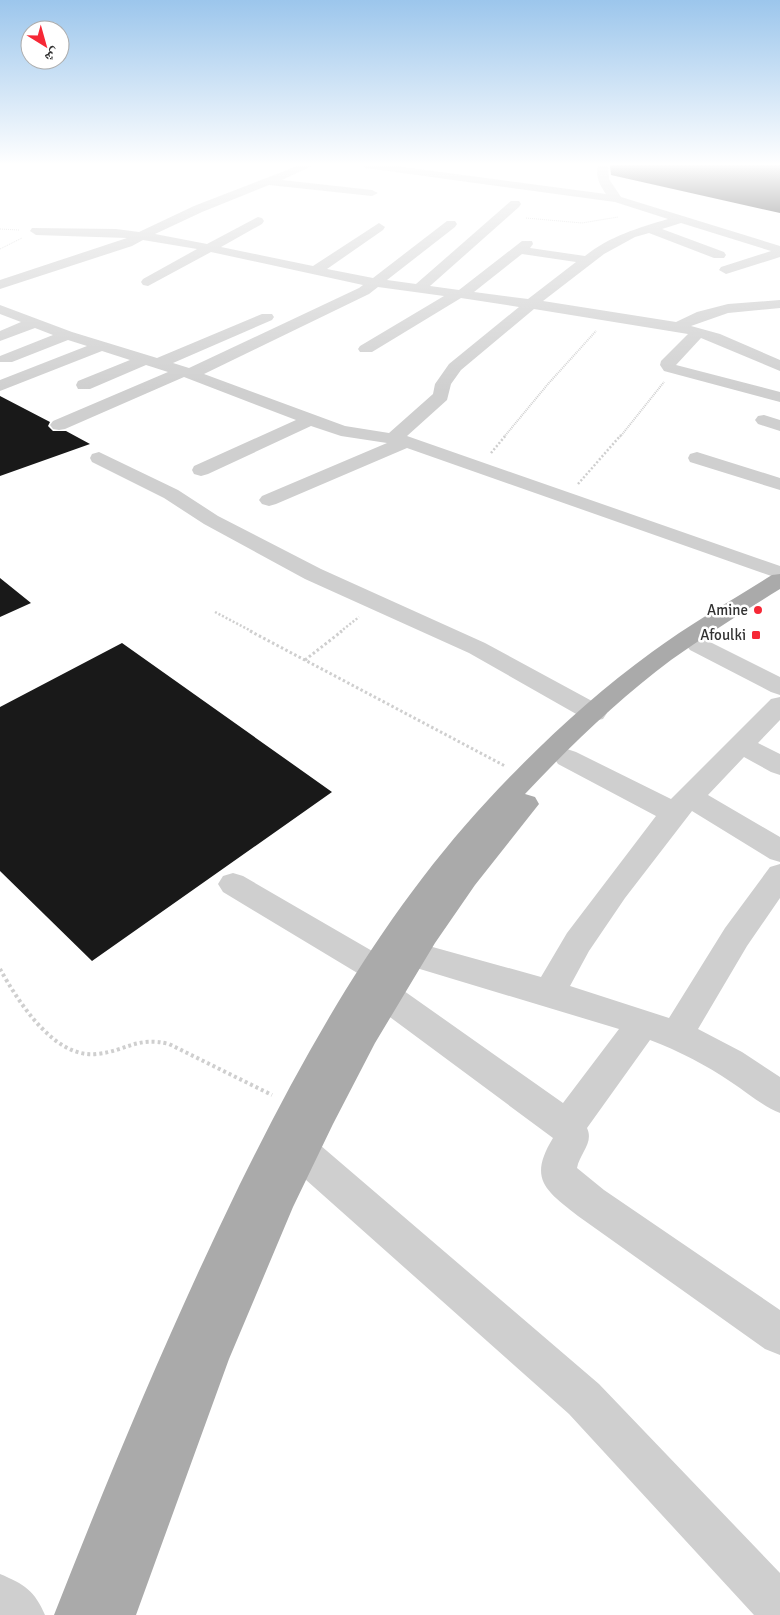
<svg xmlns="http://www.w3.org/2000/svg" width="780" height="1615" viewBox="0 0 780 1615" font-family="Signika,'Noto Naskh Arabic',sans-serif">
	<style>
		.building { fill: #191919 }
		.lines { fill: none; stroke-linecap: round; stroke-linejoin: round }
		.path-far4 { stroke: #cfcfcf; stroke-width: 1; stroke-dasharray: 1 1; stroke-linecap: butt }
		.path-far3 { stroke: #cfcfcf; stroke-width: 2; stroke-dasharray: 1 1; stroke-linecap: butt }
		.path-far2 { stroke: #cfcfcf; stroke-width: 2.5; stroke-dasharray: 2 2; stroke-linecap: butt }
		.path-far1 { stroke: #cfcfcf; stroke-width: 3; stroke-dasharray: 2.5 2.5; stroke-linecap: butt }
		.path { stroke: #cfcfcf; stroke-width: 4; stroke-dasharray: 3 3; stroke-linecap: butt }
		.minor { fill: #cfcfcf; fill-rule: evenodd }
		.major { fill: #aaa; fill-rule: evenodd }
		.poi-dot { fill: #f62836; stroke: #fff; stroke-width: 2 }
		.labels { text-anchor: middle; stroke-width: 5; stroke-linejoin: round; paint-order: stroke }
		.poi-label { font-size: 15px; fill: #323232; stroke: #fff; text-anchor: end }
	</style>
	<rect width="100%" height="100%" fill="#fff"/>
	<path class="building" d="M610,165H780V213L611,175Z
		M0,396L50,422L48,426L53,431H66L90,444L0,476Z
		M0,578L31,603L0,617Z
		M122,643L332,792L92,961L0,871V707Z"/>
	<g class="lines">
		<path class="path-far4" d="M526,218L582,223L618,217
			M0,229L19,230
			M0,249L22,238"/>
		<path class="path-far3" d="M504,437L548,384L596,331
			M620,437L664,382"/>
		<path class="path-far2" d="M491,453L506,435
			M578,484L621,435
			M215,612L253,632
			M340,632L359,617"/>
		<path class="path-far1" d="M250,631L505,766
			M305,660L342,631"/>
		<path class="path" d="M0,969C18,1001 54,1059 97,1054C126,1051 137,1036 169,1044L272,1095"/>
		<path class="minor" d="M300,165H314L282,180L372,190L378,193L372,196L269,185L202,212L155,234L207,244L258,217L262,218L264,221L262,224L221,247L313,266L379,223L385,227L383,230L327,269L373,278L447,221H455L457,224L455,227L387,280L416,284L511,201H519L521,204L519,207L430,286L459,290L522,241H532L533,244L530,248L585,256C610,236 638,228 668,219L615,202L366,168L361,165H388L606,194C600,185 595,177 598,165H608L609,179L621,197L780,246V257L726,274L719,270L721,267L771,251L681,223L662,229L724,252L726,255L724,258H714L649,233L635,237L604,254L543,301L676,322L697,312L728,304L780,300V308L728,313L691,326L720,334L780,360V371L701,338L676,365L780,392V402L664,371L660,365L661,361L688,334L534,309L461,370L451,384L447,400L407,436L780,566V579L407,448L276,504L269,506L262,504L259,500L262,496L387,443L341,436L311,426L208,474L201,476L194,474L192,470L194,466L296,420L184,377L65,429L59,430L53,429L50,425L53,421L168,372L146,365L90,389H78L76,385L78,381L130,360L102,351L0,391V380L87,346L68,340L12,362H0V356L53,335L35,328L0,341V331L21,322L0,314V305L72,332L157,358L262,314H272L274,317L272,320L173,363L189,368L359,288L363,285L211,252L148,286L143,285L141,282L143,279L197,249L143,240L132,246L0,289V280L127,238L36,235L30,231L32,228L116,229L139,232L194,206ZM522,254L576,262L528,299L474,292ZM378,287L444,296L360,346L358,349L360,352H372L461,298L519,307L449,364L435,384L433,394L389,433L345,426L204,374L369,294Z
			M764,415L780,420V431L758,424L755,420L758,416Z
			M99,452L178,490L218,516L321,569L485,643L603,707L607,713L603,719L594,721L585,719L469,653L305,579L204,524L164,498L92,462L90,458L92,454Z
			M697,452L780,478V490L690,462L688,458L690,454Z
			M698,638L706,640L780,677V695L771,692L690,650L686,645L690,640Z
			M780,697V720L758,743L780,754V775L771,772L744,757L708,795L780,837V862L770,859L692,811L625,898L589,951L570,986L669,1018L725,928L770,867L780,864V898L747,946L698,1029L742,1052L780,1077V1113C762,1106 748,1093 731,1082C706,1065 679,1051 650,1040L587,1128C594,1143 580,1153 577,1168L604,1190L780,1310V1355L765,1349L578,1216C545,1190 528,1179 553,1138L375,1006L370,996L375,986L386,982L397,986L563,1103L619,1029L400,963L395,954L400,945L411,941L541,977L567,933L656,816L558,764L554,758L558,752L567,749L576,752L671,799L771,699Z
			M233,873L243,876L386,959L391,968L386,977L375,981L364,977L223,892L218,884L223,876Z
			M300,1134L313,1139L599,1384L780,1573V1615H754L569,1414L287,1163L282,1151L287,1139Z
			M0,1574C24,1584 35,1591 45,1615H0Z"/>
		<path class="major" d="M780,574V589C743,612 706,635 671,660C619,699 570,746 525,794L535,797L539,804L475,885L435,943L375,1043L333,1124L293,1207L229,1359L136,1615H54C111,1470 171,1326 239,1186C307,1048 383,913 488,800C538,746 593,695 652,652C690,624 732,600 772,575Z"/>
	</g>
	<linearGradient id="sky" x2="0" y2="1"><stop stop-color="#9cc6ec"/><stop offset="0.42" stop-color="#fff"/><stop offset="1" stop-color="#fff" stop-opacity="0"/></linearGradient>
	<rect width="780" height="391" fill="url(#sky)"/>
	<g class="poi-dot">
		<circle cx="758" cy="610" r="5"/>
		<rect x="751" y="630" width="10" height="10" rx="2.5"/>
	</g>
	<g class="labels">
		<g class="poi-label">
			<text x="748" y="615">Amine</text>
			<text x="746" y="640">Afoulki</text>
		</g>
	</g>
	<g transform="translate(45 45) rotate(143)"><circle r="24" fill="#ffffff" stroke="#adadad"/>
	<path d="M0-4L9 19L0 12L-9 19Z" fill="#f62836"/>
	<text y="-8" font-size="14" font-weight="bold" text-anchor="middle" fill="#323232">ش</text>
	</g>
</svg>
